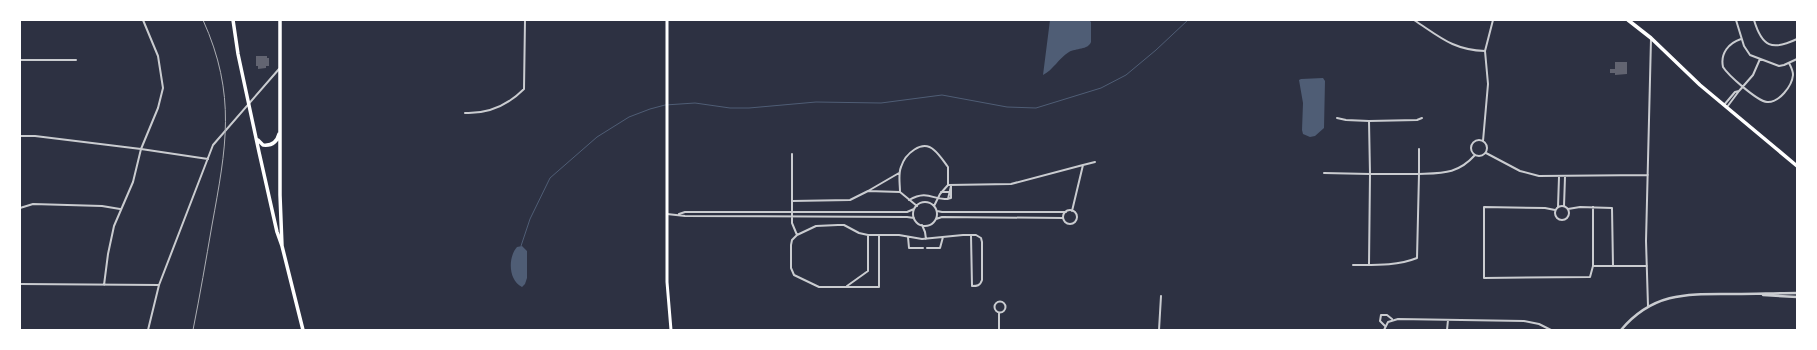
<svg xmlns="http://www.w3.org/2000/svg" width="1817" height="350" viewBox="0 0 1817 350" font-family="Raleway,sans-serif">
	<style>
		.water { fill: #4f5d75 }
		.lines { fill: none; stroke-linecap: round; stroke-linejoin: round }
		.stream { stroke: #4f5d75; stroke-width: 1 }
		.building { fill: #626471 }
		.minor { stroke: #caccd0; stroke-width: 2 }
		.tertiary { stroke: #caccd0; stroke-width: 2.5 }
		.secondary { stroke: #fff; stroke-width: 3 }
		.primary { stroke: #fff; stroke-width: 3.5 }
		.rail { stroke: #abadb3; stroke-width: 1 }
	</style>
	<rect width="100%" height="100%" fill="#2d3142"/>
	<path class="water" d="M1050,20H1089L1091,22V42C1088,50 1076,48 1069,52C1059,58 1053,70 1043,75Z
		M1323,78L1325,81L1324,128L1315,136L1310,137L1303,134L1302,130L1303,103L1299,80L1301,79Z
		M522,246L527,251V278L525,284L522,287C508,280 508,257 517,247Z"/>
	<g class="lines">
		<path class="stream" d="M521,246L530,219L550,178L597,137L629,117L650,109L665,105L695,103L730,108H749L816,102L881,103L942,95L1007,107L1036,108L1101,88L1126,75L1156,50L1188,20"/>
	</g>
	<path class="building" d="M256,56H267V58H269V66H266V68L258,69V66H256Z
		M1615,62H1627V74L1615,75V73H1610V69H1615Z"/>
	<g class="lines">
		<path class="minor" d="M1414,20C1440,37 1453,50 1485,51
			M1736,20L1744,46L1750,55L1779,66L1784,65L1797,59
			M1754,20C1762,47 1772,51 1797,39
			M1741,39C1729,43 1720,53 1723,67C1728,75 1757,101 1767,102C1779,103 1792,86 1793,75C1793,70 1791,67 1789,63
			M20,60H76
			M1739,91L1753,75L1760,59
			M1724,105L1735,92L1739,91L1727,107
			M465,113C488,114 507,106 524,89L525,20
			M1337,118L1346,120L1369,121
			M20,136H35L141,149L208,159
			M1471 148a8 8 0 1 1 16 0a8 8 0 1 1-16 0Z
			M1483,141L1488,84L1485,51L1493,20
			M1419,149V174C1443,173 1458,174 1475,155
			M1486,153L1520,171L1539,176L1648,175
			M792,154V201
			M1083,165L1095,162
			M899,173L868,191L900,192
			M1324,173L1370,174L1369,121L1417,120L1422,118
			M948,185L1011,184L1083,165L1072,211
			M868,191L850,200L792,201V223L797,235L816,226L838,225H844L859,233L868,235H899L922,239L963,235H976L981,238L982,242V280C980,286 977,286 972,286L971,235
			M941,192H950
			M948,199L951,186
			M909,200C930,188 934,203 951,198V185
			M913 214a12 12 0 1 1 24 0a12 12 0 1 1-24 0Z
			M917,206L900,192C900,184 898,174 901,167C905,154 922,139 934,150C940,155 944,162 948,167V185L940,194L934,206
			M1564,206L1565,177
			M1555 213a7 7 0 1 1 14 0a7 7 0 1 1-14 0Z
			M1558,207L1559,177
			M20,208L33,204L102,206L120,209
			M1568,209L1580,207L1612,208L1613,266
			M1555,210L1545,208L1484,207V278L1590,277L1593,266V207
			M1063 217a7 7 0 1 1 14 0a7 7 0 1 1-14 0Z
			M937,211L942,212H1066
			M667,214L685,216L907,217L914,218
			M679,214L685,212H907L914,209
			M936,219L942,217L1063,218
			M922,225L925,232L926,239
			M797,235L792,240L791,245V268L794,275L819,287H879V235
			M908,237L909,248H923
			M927,248H940L943,237
			M1353,265C1375,265 1397,266 1417,258L1419,174H1370L1369,265
			M1594,266H1647
			M20,284L159,285
			M104,285L108,254L114,226L133,182L141,149L158,108L163,88L158,56L143,20
			M847,286L868,271V235
			M994.5 307a5.5 5.5 0 1 1 11 0a5.5 5.5 0 1 1-11 0Z
			M1648,306L1646,241L1651,39
			M1385,326L1380,321L1381,315H1387L1392,319
			M148,330L159,285L213,145L279,69
			M999,330V313
			M1159,330L1161,296
			M1384,330L1388,322L1398,319L1524,321L1539,324L1551,330
			M1447,330L1448,320"/>
		<path class="tertiary" d="M1763,295L1797,297
			M1621,330C1654,291 1689,294 1736,294C1756,294 1776,293 1797,293"/>
		<path class="secondary" d="M667,20V282L671,330"/>
		<path class="primary" d="M233,20L238,54L259,152L277,232L282,246
			M280,20V195L282,246L303,330
			M1628,20L1651,38L1700,85L1797,166
			M258,140L263,145C272,146 277,142 279,134"/>
		<path class="rail" d="M193,330C200,295 206,260 212,225C226,148 237,95 203,20"/>
	</g>
	<rect width="1817" height="350" fill="none" stroke="#ffffff" stroke-width="42"/>
</svg>
